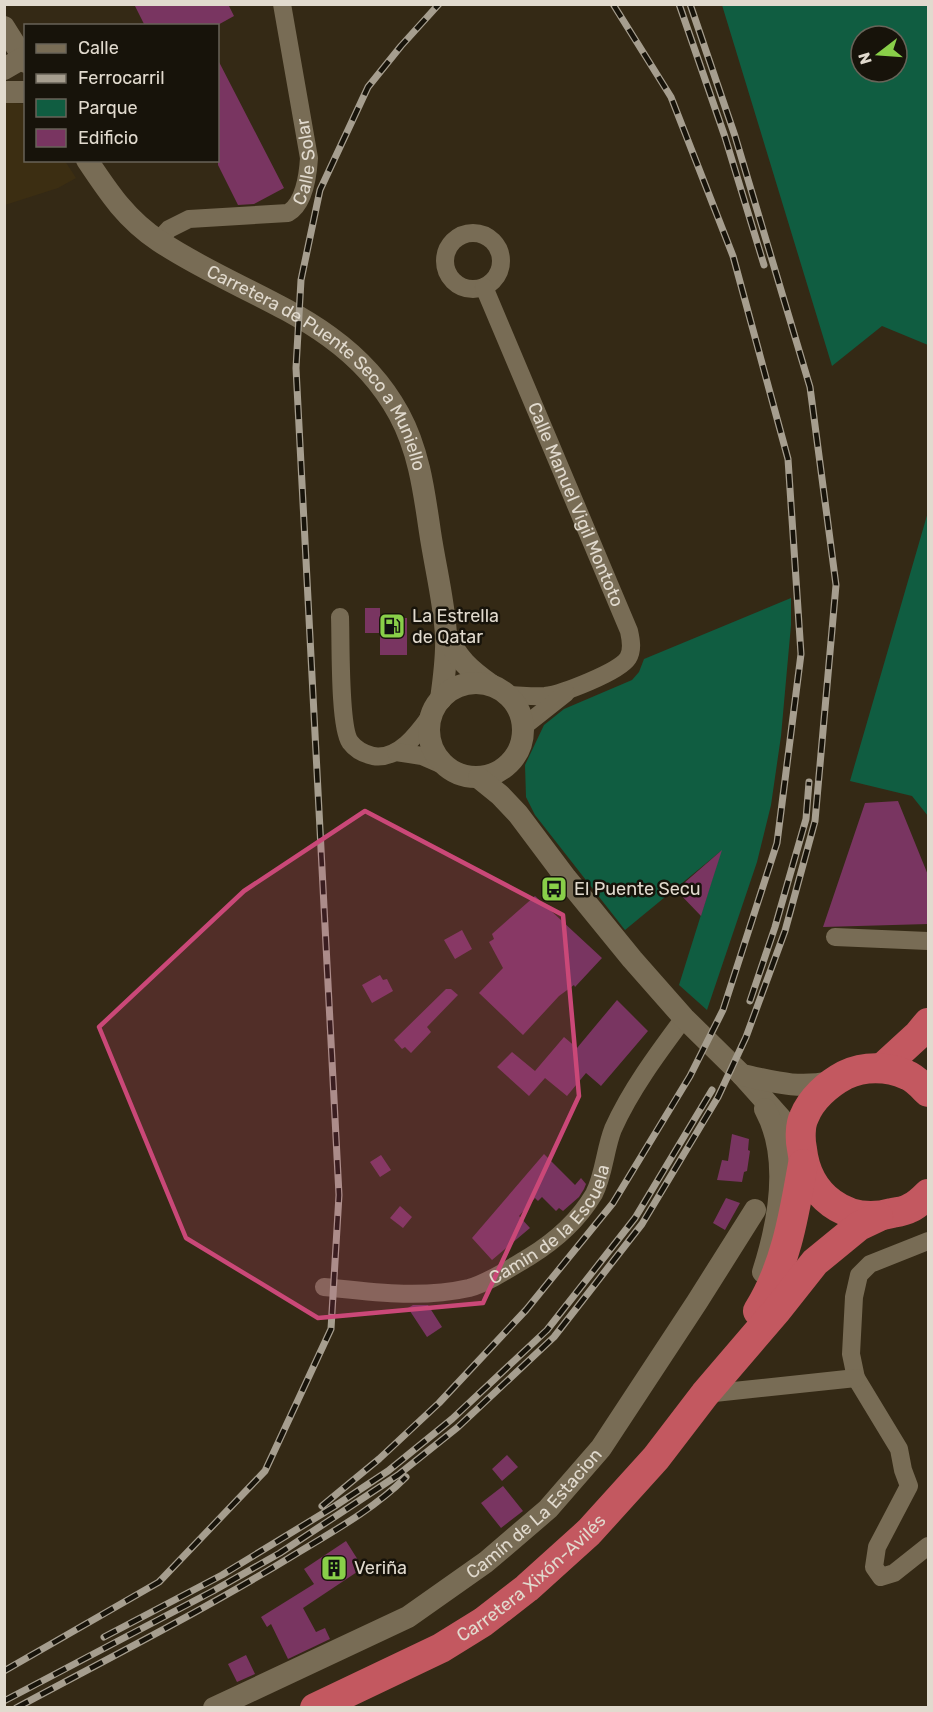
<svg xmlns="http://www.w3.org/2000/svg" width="933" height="1712" viewBox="0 0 933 1712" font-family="Rubik,sans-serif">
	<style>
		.built { fill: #3c2e12 }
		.green { fill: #105d41; fill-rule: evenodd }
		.building { fill: #793561 }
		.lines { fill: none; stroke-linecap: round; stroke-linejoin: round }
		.minor { stroke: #786c55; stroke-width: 18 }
		.tertiary { stroke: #786c55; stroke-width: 22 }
		.trunk { stroke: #c35860; stroke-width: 30 }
		.rail-casing { stroke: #a69e8f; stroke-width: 7 }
		.rail { stroke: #17130a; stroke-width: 4.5; stroke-dasharray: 14; stroke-linecap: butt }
		.marked { fill: #ca4878; fill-opacity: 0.2; stroke: #ca4878; stroke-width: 4.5; stroke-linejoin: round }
		.labels { text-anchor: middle; stroke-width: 5; stroke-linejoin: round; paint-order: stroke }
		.street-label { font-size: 18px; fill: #e1dace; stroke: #17130a }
		.poi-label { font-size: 18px; fill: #e1dace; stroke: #17130a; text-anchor: start }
	</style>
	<rect width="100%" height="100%" fill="#342915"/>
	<path class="built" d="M4,102L25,104L26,160L65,161L76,178L58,188L5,205Z"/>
	<path class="green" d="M722,5H928V345L882,326L832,366ZM861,36H897V72H861Z
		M928,512V816L912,796L850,781Z
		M791,598V625L781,736L771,805L757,862L707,1010L679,985L721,851L625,930L535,815L526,797L525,765L544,725L564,709L632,680L639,672L644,659Z"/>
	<path class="building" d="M134,4H228L234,16L216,26H145Z
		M218,60L284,188L254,204L238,205L218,165Z
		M365,608H380V618H407V655H380V633H365Z
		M898,801L928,875V924L823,927L865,803Z
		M722,850L712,881L701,916L676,890Z
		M535,896L602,958L575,987L574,985L559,996L523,1035L479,993L503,968L489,942L494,939L492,934Z
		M462,930L472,949L455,959L444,940Z
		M380,975L383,980L387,979L393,991L372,1003L362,985Z
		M446,989H451L458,995L427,1027L431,1032L411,1053L405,1047L402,1049L394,1040Z
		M617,1000L648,1031L601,1086L586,1073L567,1096L545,1078L529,1096L497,1067L512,1052L535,1071L564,1037L577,1048Z
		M732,1134L749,1139L748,1150L750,1151L747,1171L744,1172L742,1182L717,1180L722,1160L728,1161Z
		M544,1154L575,1185L581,1178L586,1184L584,1189L579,1197L563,1211L559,1208L556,1211L542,1197L538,1201L535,1198L519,1216L530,1228L492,1260L472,1238Z
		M381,1155L391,1170L380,1177L370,1162Z
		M726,1198L740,1203L725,1230L713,1223Z
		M400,1206L412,1217L403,1228L390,1218Z
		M413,1305H428L442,1327L427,1337L408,1308Z
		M507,1455L518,1467L502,1481L492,1469Z
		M503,1486L523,1511L501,1528L481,1503Z
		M346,1541L363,1568L303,1608L316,1632L325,1628L330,1639L288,1659L271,1624L267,1627L261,1617L314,1584L304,1569Z
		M246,1655L255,1674L237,1682L228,1664Z"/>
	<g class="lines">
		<g class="minor">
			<circle cx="473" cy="261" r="28"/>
			<path id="s1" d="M158,241L169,229L189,219L288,213C304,204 308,175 309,158L282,4"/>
			<path id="s2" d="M484,287L629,631C631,640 633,650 628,658C619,672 562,694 545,696C533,697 519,695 507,695"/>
			<path d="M340,617C341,640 339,726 350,742C356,750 364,754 373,756C399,760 418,733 431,715"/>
			<path d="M523,727L566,693"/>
			<path d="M396,752L422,756L445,766"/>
			<path d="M835,937L928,941"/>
			<path d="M928,1241L870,1264L859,1275L854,1297L851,1354L856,1378L899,1449L903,1470L909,1486L877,1547L874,1567L881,1577L894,1573L928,1546"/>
			<path id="s3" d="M324,1287C372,1292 421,1299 469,1288C488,1283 512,1267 529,1257C555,1241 578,1221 594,1194C604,1175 605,1149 613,1129C631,1089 658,1053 684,1018"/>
			<path d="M705,1394L856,1378"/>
		</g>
		<g class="tertiary">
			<path d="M4,27L26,62"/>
			<path d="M4,69L23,58"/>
			<path d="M4,92H26"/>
			<path id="s4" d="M87,160C109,193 126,219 159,241C244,298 346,317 399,414C419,451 424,491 430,532C435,566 444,601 446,635C447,657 444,678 441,699"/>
			<path d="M446,634C457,659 470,670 491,685"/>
			<circle cx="476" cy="730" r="47"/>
			<path d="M479,778L500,795L518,814L566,878L632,959L684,1018L742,1075L801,1141"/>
			<path d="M742,1075C775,1082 797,1089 831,1082"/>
			<path d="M763,1272C779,1222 791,1157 765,1109"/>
			<path id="s5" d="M214,1708L408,1617L486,1562L548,1509L601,1448L697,1302L755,1210"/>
		</g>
		<g class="trunk">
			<path d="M882,1068L918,1035L928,1023"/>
			<path d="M928,1092C922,1086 915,1078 907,1075C887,1066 864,1066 845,1075C828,1084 811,1099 804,1117C800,1125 800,1140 802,1149C807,1195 846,1226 892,1213C898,1212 905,1211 910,1208C917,1205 923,1199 928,1194"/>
			<path d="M758,1311C786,1266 794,1215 803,1164"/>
			<path id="s6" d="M315,1708L441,1648L483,1622L527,1588L589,1532L656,1458L705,1394L777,1310L815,1262L859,1226L878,1217"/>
		</g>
		<defs>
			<path id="rail" d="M679,4L725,137L764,265
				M750,1001L775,927L806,819L809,782
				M322,1506L379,1459L439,1403L526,1310L613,1203L690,1076L723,1010L777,843L801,654L788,459L733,256L671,97L613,4
				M104,1637L222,1575L335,1506L388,1471L452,1419L547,1330L635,1218L712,1090
				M4,1671L159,1582L265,1471L331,1329L339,1195L296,368L301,280L320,190L368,87L401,46L439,4
				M4,1701L213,1591L280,1553L398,1475L458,1427L554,1337L642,1224L718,1097L746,1037L785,931L815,821L836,585L810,387L735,136L690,4
				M16,1708C109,1658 204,1610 294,1555C332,1532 374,1509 406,1477"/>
		</defs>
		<use href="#rail" class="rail-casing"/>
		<use href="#rail" class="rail"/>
	</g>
	<path class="marked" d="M365,811L563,915L579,1096L483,1303L318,1318L186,1238L99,1027L244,891Z"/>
	<defs>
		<symbol id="fuel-square" viewBox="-11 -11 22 22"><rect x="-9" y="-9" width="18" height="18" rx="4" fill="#89cf49" stroke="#17130a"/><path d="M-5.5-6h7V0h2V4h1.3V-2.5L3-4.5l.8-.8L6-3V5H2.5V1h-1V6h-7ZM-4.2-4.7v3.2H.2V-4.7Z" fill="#111"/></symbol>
		<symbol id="bus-square" viewBox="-11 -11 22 22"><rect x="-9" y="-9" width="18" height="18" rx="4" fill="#89cf49" stroke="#17130a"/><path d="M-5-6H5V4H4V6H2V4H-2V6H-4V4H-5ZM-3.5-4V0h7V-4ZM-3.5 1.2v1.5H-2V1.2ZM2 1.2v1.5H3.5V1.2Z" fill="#111"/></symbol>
		<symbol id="building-square" viewBox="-11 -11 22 22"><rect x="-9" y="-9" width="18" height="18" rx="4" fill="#89cf49" stroke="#17130a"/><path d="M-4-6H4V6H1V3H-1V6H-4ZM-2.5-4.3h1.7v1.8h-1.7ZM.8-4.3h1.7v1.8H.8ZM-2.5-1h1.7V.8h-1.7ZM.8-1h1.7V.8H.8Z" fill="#111"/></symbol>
	</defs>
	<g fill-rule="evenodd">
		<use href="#fuel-square" x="377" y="611" width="30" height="30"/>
		<use href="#bus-square" x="539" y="874" width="30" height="30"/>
		<use href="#building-square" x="319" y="1553" width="30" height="30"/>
	</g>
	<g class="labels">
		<g class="street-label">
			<text dy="6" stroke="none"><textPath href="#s1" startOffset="195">Calle Solar</textPath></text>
			<text dy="6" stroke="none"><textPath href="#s4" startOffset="318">Carretera de Puente Seco a Muniello</textPath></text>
			<text dy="6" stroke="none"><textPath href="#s2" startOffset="236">Calle Manuel Vigil Montoto</textPath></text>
			<text dy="6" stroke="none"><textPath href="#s3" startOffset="252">Camin de la Escuela</textPath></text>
			<text dy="6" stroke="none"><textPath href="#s5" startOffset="378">Camín de La Estacion</textPath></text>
			<text dy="6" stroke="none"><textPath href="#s6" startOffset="254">Carretera Xixón-Avilés</textPath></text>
		</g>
		<g class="poi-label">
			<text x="412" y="622">La Estrella<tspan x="412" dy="21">de Qatar</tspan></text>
			<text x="574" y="895">El Puente Secu</text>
			<text x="354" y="1574">Veriña</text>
		</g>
	</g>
	<rect width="933" height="1712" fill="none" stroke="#e1dace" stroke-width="12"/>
	<rect x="24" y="24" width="195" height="138" fill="#17130a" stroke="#686358" stroke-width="1.5"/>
	<rect x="36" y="44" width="30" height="9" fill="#786c55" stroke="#686358" stroke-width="1.5"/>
	<text x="78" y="54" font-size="18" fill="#e1dace">Calle</text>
	<rect x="36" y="74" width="30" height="9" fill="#a69e8f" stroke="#686358" stroke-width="1.5"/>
	<text x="78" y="84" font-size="18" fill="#e1dace">Ferrocarril</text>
	<rect x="36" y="99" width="30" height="18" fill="#105d41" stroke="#686358" stroke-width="1.5"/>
	<text x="78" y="114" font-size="18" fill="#e1dace">Parque</text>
	<rect x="36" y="129" width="30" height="18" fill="#793561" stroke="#686358" stroke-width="1.5"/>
	<text x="78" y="144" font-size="18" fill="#e1dace">Edificio</text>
	<g transform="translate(879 54) rotate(253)"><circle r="28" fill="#17130a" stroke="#686358" stroke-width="1.5"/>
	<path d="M0-4.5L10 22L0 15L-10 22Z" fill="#89cf49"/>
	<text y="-9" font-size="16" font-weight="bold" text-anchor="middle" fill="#e1dace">N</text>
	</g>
</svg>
